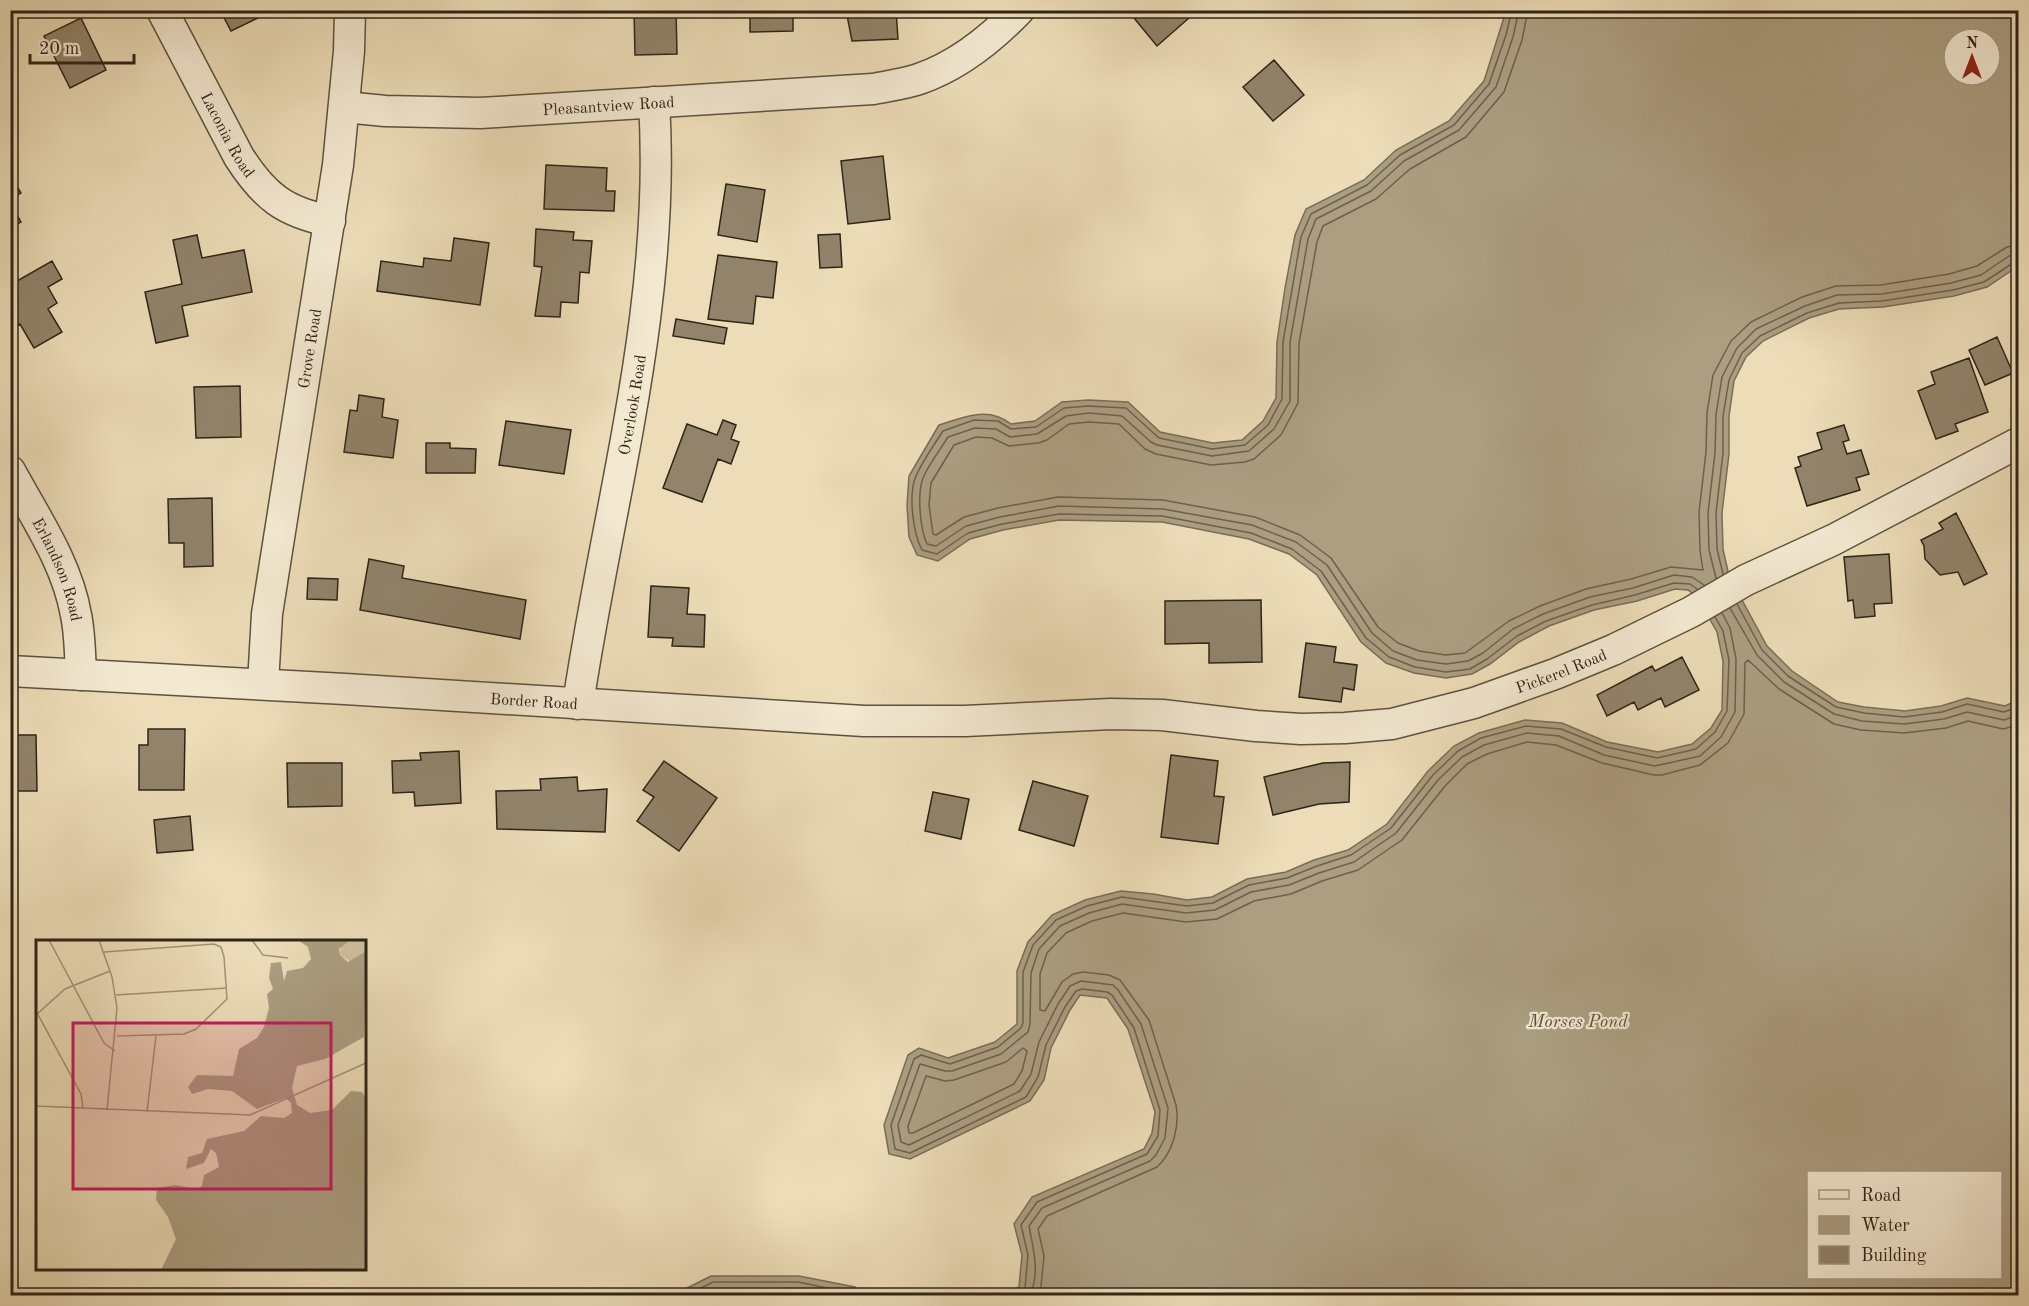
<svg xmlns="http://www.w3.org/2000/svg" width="2029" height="1306" viewBox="0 0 2029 1306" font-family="'Old Standard TT',serif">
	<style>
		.water { fill: #ab9e81; stroke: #796d57; stroke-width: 1.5; fill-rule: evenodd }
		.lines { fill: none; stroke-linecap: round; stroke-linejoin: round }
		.shore { stroke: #6c614c; stroke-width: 1.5 }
		.building { fill: #91846b; stroke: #2e2417; stroke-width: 1.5 }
		.minor-casing { stroke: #5e523f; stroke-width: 33 }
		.minor { stroke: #f3e9d1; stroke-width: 30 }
		.labels { text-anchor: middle; stroke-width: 4.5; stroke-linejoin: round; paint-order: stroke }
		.street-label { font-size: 16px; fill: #2e2417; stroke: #f3e9d1 }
		.water-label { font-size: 18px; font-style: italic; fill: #5a4f3c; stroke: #f3e9d1 }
		.inset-road { fill: none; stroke: #a09378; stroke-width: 1.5 }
		.view { fill: #c2185b; fill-opacity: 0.15; stroke: #c2185b; stroke-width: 3 }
		.inset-edge { fill: none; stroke: #2e2417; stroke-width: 3 }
	</style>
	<rect width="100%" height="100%" fill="#ecddb8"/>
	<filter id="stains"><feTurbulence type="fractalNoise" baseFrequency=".00333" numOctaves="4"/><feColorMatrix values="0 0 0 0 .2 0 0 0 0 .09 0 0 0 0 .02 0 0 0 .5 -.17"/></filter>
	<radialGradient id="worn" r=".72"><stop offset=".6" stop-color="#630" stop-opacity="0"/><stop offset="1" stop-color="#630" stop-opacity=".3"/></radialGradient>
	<path class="water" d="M1506,11H2018V266L1987,287L1954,296L1883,307L1839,309L1809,318L1763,341L1746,357L1734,381L1729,416V454L1722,513L1723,549L1729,576L1767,646L1792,671L1838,702L1864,707L1905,711L1941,706L1967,698L2005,706L2018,700V1295H1005L1019,1287L1022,1255L1014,1224L1032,1197L1144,1149L1152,1133L1155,1112L1128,1029L1107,998L1080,995L1070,1010L1051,1048L1044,1080L1030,1101L910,1159L889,1154L884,1125L908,1055L919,1048L948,1058L995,1042L1017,1024V971L1028,942L1052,915L1085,900L1121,891L1153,894L1187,900L1212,897L1247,879L1286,872L1314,860L1348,850L1387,824L1428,771L1454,746L1479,733L1525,720L1562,723L1607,742L1658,752L1692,744L1711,728L1722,710L1723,661L1717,632L1697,597L1688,590L1675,589L1637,601L1594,610L1549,626L1519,642L1490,664L1472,674L1446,678L1414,673L1386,663L1361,642L1317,575L1289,554L1249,539L1162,522L1059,520L1003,530L970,539L938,561L917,555L909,537L907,505L909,476L939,425C964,417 988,406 1011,424L1035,421L1062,402L1088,400L1128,402L1160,432L1213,443L1242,440L1263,421L1276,398L1277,342L1285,288L1295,235L1306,209L1364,180L1396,150L1449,121L1484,81ZM1954,39H1990V75H1954ZM1808,1172H2000V1278H1808Z
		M711,1276H799L855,1287L865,1295H673Z"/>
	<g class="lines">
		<path class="shore" d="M1512,10L1506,35L1489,84L1454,125L1400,155L1367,185L1311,214L1301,237L1283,342L1282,399L1268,425L1245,445L1212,449L1159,438L1126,408L1088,406L1064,408L1036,427L1011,429L998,421L974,420L943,431C934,445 923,460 916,476C908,494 913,533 922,550L937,554L968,533L1002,524L1059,514L1162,516L1251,533L1292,549L1321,571L1366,638L1389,657L1415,667L1446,672L1470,669L1487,659L1517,636L1546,621L1592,605L1635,595L1674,583L1690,584L1697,589
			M1519,10L1513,37L1496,87L1459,130L1404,161L1371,191L1316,219L1308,239L1290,342V401L1274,429L1249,451L1212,456L1157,445L1151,442L1122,416L1089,413L1066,416L1037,434L1010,437L996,429L975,428L948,437C940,450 929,464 923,478C917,494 920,529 927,544L936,546L966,526L1000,517L1059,506L1163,509L1252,525L1296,542L1327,565L1372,633L1393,651L1417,660L1446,664L1468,661L1483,653L1513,629L1543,614L1590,597L1633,588L1674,575L1692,577L1704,585
			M1528,10L1522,40L1504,92L1466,137L1410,169L1376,199L1323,226L1317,242L1299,343L1298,403L1281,435L1254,459L1245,462L1211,465L1156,454L1145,449L1119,424L1089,422L1069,424L1047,440L1038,443L1009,446L992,438L976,437L954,445L931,483L929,505L933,534L936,535L964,517L998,508L1058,497L1163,500L1255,517L1300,535L1331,558L1378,627L1398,643L1419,651L1446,655L1465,653L1509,621L1540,606L1586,589L1631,579L1671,567L1703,570L1700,551L1699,512L1706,452L1707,413L1713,375L1731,341L1751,322L1802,297L1836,286L1881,285L1949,274L1977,266L2007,247L2018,245
			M1723,574L1717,549L1716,513L1723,453V416L1729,380L1742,353L1760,336L1807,313L1839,303L1882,301L1953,290L1984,282L2013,263L2018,262
			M1716,578L1709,550L1708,513L1715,453L1716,415L1722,377L1737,348L1756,329L1805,306L1837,295L1882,294L1951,283L1981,275L2009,256L2018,254
			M1737,604L1762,650L1788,676L1836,707L1864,713L1904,717L1942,712L1967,704L2004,712L2018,707
			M1730,608L1757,655L1784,682L1834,714L1862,721L1904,724L1944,719L1967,712L2004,720L2018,715
			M1023,1048L1027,1051L1022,1071L1014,1084L913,1133H909L908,1126L926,1076L945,1081L954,1080L1006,1062Z
			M686,1296L713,1282H798L851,1293L855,1296
			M703,1296L715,1290H798L827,1296
			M1017,1296L1025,1288L1028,1255L1021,1225L1037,1202L1147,1154L1158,1136L1160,1110L1134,1028L1112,995L1107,992L1082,989L1076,991L1065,1007L1046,1045L1038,1077L1026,1097L910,1153L895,1149L891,1125L914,1059L921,1055L950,1064L998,1047L1021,1028L1023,1023V972L1033,945L1056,920L1087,906L1122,897L1187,906L1213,903L1249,885L1287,878L1317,866L1351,855L1391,828L1433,775L1458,751L1481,738L1526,726L1561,729L1606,747L1657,758L1696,749L1715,732L1727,711L1729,660L1723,631L1715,617
			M1029,1296C1041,1275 1033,1248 1029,1226L1042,1208L1150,1161L1156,1155L1165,1138L1168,1108L1141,1024L1118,990L1113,985L1081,981L1070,986L1058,1004L1039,1042L1031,1074L1020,1091L909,1145L901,1142L898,1125L920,1064L945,1071H952L1001,1054L1028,1032L1030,1024L1031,973L1039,949L1060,926L1089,913L1122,904L1186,913L1215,910L1251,892L1289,885L1319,873L1354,862L1396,833L1438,780L1462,757L1484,745L1527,733L1559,736L1604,755L1655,766L1700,756L1721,737L1735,712L1736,659L1730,628L1722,613
			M1040,1296L1044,1256L1038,1229L1047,1216L1157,1167C1173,1153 1180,1125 1176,1105L1149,1020L1120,980L1109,975L1083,972L1073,974L1062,982L1045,1011L1040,1010V974L1047,953L1066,933L1092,921L1123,913L1186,922L1217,919L1254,901L1291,894L1322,881L1358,870L1402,840L1445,786L1467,764L1487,754L1527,742L1556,745L1602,763L1654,775H1662L1700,765L1728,743L1744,714L1745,663L1748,660L1779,689L1834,724L1861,730L1904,733L1946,728L1968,721L2003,729L2018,725"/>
	</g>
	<path class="building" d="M220,10H262L264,15L231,31Z
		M551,10H593V11L551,16Z
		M634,10H676L677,54L635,55Z
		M750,10H793V31L750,32Z
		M846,10H896L898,39L852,41Z
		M1143,10H1198L1157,46L1134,18Z
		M81,18L106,70L70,88L44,36Z
		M1274,60L1304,95L1273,121L1243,87Z
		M883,156L890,219L848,224L841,161Z
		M546,165L607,168L606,191H615L614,211L544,209Z
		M10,175L21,193L10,199Z
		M726,184L765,190L757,242L718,235Z
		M10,203L21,222L10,228Z
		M536,229L574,232L573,240L592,241L589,273L580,272L578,303L561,302L560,317L535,316L542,267L534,266Z
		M840,234L842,267L820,268L818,235Z
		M197,235L202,258L244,250L252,292L182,306L188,336L156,343L145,292L182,284L173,240Z
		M454,238L489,243L480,305L377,291L381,261L423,267L424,258L451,261Z
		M718,255L777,262L773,298L756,296L753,324L708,319Z
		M52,261L62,279L48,287L57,303L48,309L62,332L34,348L20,324L10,330V285Z
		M676,319L727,328L724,344L673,336Z
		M1997,337L2013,373L1985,385L1969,350Z
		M1969,358L1988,412L1955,424L1958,431L1936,439L1918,391L1935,384L1931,372Z
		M240,386L241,437L196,438L194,387Z
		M359,395L384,399L382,417L398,420L393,458L344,452L350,410L357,411Z
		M723,420L736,425L731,439L739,442L731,464L718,459L702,502L663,488L687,424L717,435Z
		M506,421L571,430L564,474L499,465Z
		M1844,425L1849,440L1843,442L1847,454L1861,450L1869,474L1856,478L1860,490L1807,506L1795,468L1801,466L1798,457L1822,449L1817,433Z
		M426,443H450V448L476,449L475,473H426Z
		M212,498L213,566L184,567V543H169L168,499Z
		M1956,513L1987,574L1964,585L1958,572L1940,575L1925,559L1924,546L1921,540L1943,529L1939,523Z
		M1889,554L1892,603L1874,604L1875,616L1855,618L1853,600L1848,601L1844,557Z
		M369,559L404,566L402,578L526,600L520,639L360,610Z
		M308,578L338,579L337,600L307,599Z
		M651,586L689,588L687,614L705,615L704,647L672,646L673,638L648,637Z
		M1261,600L1262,662L1209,663V643L1165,644V601Z
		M1306,643L1336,647L1334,662L1357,665L1354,690L1343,688L1341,702L1299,697Z
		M1682,657L1699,690L1665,707L1661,698L1638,710L1634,702L1607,716L1597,695L1652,666L1655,671Z
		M148,729H185L184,790H139V745H148Z
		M10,735H36L37,791H10Z
		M459,751L461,803L415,806L414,792L393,793L392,761L421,760L420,753Z
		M1171,755L1218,761L1214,796L1224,797L1218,844L1161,837Z
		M664,761L717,798L679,851L637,821L654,797L643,790Z
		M1350,762L1349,802L1319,804L1273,815L1264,777L1323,763Z
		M287,763H342V806L288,807Z
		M577,777L578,791L607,789L605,832L497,829L496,791L541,790L540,779Z
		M1033,781L1088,796L1074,846L1019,830Z
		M933,792L969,799L961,839L925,831Z
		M190,816L193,850L157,853L154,820Z"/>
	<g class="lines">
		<defs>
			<g id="minor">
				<path id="s1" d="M162,10L239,157C264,196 284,212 330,221"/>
				<path id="s2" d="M345,107L385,111L480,113L873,89C888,86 904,84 919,79C957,66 991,39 1019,10"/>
				<path id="s3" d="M10,471C35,517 67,563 76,615C80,634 80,655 81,675"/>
				<path id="s4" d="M10,671L345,689L864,721H965L1111,714L1162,715L1256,726L1301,729L1345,728L1392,724L1474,703L1555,674L1613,650L1691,612L1746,580L1833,540L2018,443"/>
				<path id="s5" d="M263,684L267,614L338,165L349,51L350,10"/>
				<path id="s6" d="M578,704C608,503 667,307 654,102"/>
			</g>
		</defs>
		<use href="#minor" class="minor-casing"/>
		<use href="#minor" class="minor"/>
	</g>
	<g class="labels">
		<g class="street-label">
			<text dy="6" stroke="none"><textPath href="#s2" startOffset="264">Pleasantview Road</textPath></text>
			<text dy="6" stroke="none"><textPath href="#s1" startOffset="141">Laconia Road</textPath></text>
			<text dy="6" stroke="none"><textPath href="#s5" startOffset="339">Grove Road</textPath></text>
			<text dy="6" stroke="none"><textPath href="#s6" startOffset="304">Overlook Road</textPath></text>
			<text dy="6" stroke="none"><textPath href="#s3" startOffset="110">Erlandson Road</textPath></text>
			<text dy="6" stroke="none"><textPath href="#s4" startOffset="1562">Pickerel Road</textPath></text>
			<text dy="6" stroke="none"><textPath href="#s4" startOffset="525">Border Road</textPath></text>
		</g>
		<g class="water-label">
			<text x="1578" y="1027">Morses Pond</text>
		</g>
	</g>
	<g transform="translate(36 940)">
		<rect width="330" height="330" fill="#ecddb8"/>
		<path d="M330,0L329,12L314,21L304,15L305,5L309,2Z" fill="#ccbe9d"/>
		<path d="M262,0H314L303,9L304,15L312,22L330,11L328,97L289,119L261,126L256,148L261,165L274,173L296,170L315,151L326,152L330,158V330H125L140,299L132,277L120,260L121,248L139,245L161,249L166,246L168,235L183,227L180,213L175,209L168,223L150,229L152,217L166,213L171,199L208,191L225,176L248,178L256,173L255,163L250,158L221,169L196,151L172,149L156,154L152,147L161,135L197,136L203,109L221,98L228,87L233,68L231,54L237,49L233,38L235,23L245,22L248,41L251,31L267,28L275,19L272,7Z" fill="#ab9e81"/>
		<path class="inset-road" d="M13,0L68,103L79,111M63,0L76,37L81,68L71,170M216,0L227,15L252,18M68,12L178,4L185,7L188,17L191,59L160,89L148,94L81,96M80,55L191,48M0,71L45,154L47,168M0,75L29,49L74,31M0,166L214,175L330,123M111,172L120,96"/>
		<path class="view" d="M37,83H295V249H37Z"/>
		<rect width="330" height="330" class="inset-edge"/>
	</g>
	<rect width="2029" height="1306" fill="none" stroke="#ecddb8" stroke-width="36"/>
	<rect x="12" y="12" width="2005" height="1282" fill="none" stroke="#2e2417" stroke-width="3"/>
	<rect x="18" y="18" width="1993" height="1270" fill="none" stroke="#2e2417" stroke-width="1.5"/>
	<rect x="1807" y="1171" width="195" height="108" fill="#f3e9d1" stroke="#a49a87" stroke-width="1.5"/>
	<rect x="1819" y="1190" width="30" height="9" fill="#f3e9d1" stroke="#a49a87" stroke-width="1.5"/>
	<text x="1861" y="1201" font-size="18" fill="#2e2417">Road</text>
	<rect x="1819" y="1216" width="30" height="18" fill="#ab9e81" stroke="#a49a87" stroke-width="1.5"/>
	<text x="1861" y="1231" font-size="18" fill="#2e2417">Water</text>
	<rect x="1819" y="1246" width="30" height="18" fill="#91846b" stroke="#a49a87" stroke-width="1.5"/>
	<text x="1861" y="1261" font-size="18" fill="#2e2417">Building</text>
	<g transform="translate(1972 57)"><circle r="28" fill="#f3e9d1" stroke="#a49a87" stroke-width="1.5"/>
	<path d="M0-4.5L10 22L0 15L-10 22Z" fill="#8f2418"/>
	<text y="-9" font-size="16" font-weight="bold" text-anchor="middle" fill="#2e2417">N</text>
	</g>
	<path d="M30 54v9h104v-9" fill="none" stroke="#2e2417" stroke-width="3"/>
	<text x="39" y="54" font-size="18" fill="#2e2417" stroke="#f3e9d1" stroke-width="4.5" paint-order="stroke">20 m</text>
	<rect width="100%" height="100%" filter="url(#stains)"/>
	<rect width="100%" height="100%" fill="url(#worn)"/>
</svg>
